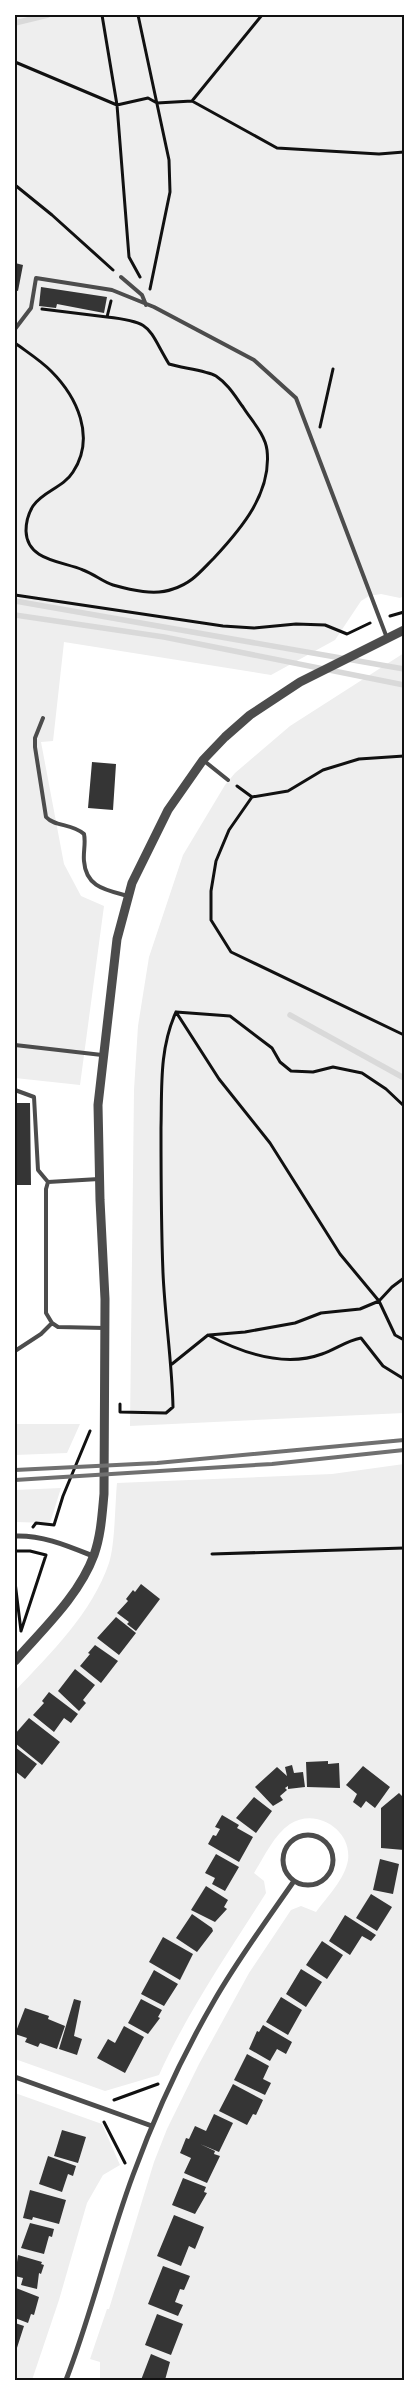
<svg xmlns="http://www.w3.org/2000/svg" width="419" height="2395" viewBox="0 0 419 2395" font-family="Cabin,sans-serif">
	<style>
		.green { fill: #eee }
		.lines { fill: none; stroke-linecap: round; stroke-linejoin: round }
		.stream { stroke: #d9d9d9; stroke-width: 5.5 }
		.building { fill: #353535 }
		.path { stroke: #111; stroke-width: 3 }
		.service { stroke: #4c4c4c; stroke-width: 4 }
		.minor { stroke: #4c4c4c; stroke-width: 5 }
		.tertiary { stroke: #4c4c4c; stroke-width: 9 }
		.rail { stroke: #707070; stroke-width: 4 }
		.neatline { fill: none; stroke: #111; stroke-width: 2 }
	</style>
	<rect width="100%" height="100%" fill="#fff"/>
	<path class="green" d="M15,15H404V596L400,598L381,594L369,596L361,601L335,640L271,675L64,642L53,741L41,742L64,864L81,896L104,906L80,1085L15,1078Z
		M404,653V1413L130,1426L134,1090L138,1026L149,957L183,855L225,785L235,773L290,726Z
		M15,1424H80L67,1453L15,1455Z
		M404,1464V2380H100V2362L90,2359L107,2309H109L154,2162L167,2129L199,2064L249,1973L291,1910L301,1906L316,1912C327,1897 345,1879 348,1860C352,1830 316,1807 290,1824C274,1835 264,1857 254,1873L264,1881L266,1893C228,1953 188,2011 159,2075L105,2091L15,2059V1691C51,1653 92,1613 109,1563C115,1545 115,1504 117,1483L332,1474Z
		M61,1488L50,1523L15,1522V1490Z
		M15,2093L102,2124L120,2165L103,2175L87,2203L59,2300L32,2380H15Z"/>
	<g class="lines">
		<path class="stream" d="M15,23L48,15
			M15,601L404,669
			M15,615L164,637L404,685
			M290,1015L404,1078"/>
	</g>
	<path class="building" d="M15,263L23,265L18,291L15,290Z
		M41,287L107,297L104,313L57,304L56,308L39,306Z
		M92,762L116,764L113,810L88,808Z
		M15,1103H30L31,1185H15Z
		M141,1584L160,1599L136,1631L127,1624L129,1622L117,1613L128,1601L126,1599L133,1590L135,1592Z
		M116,1617L136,1633L119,1655L97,1638Z
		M95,1645L118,1661L101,1683L80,1666L90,1654L88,1653Z
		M75,1669L95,1685L83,1700L86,1703L79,1711L58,1691Z
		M49,1692L78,1714L71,1723L64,1718L54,1732L33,1715L44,1703L42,1701Z
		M29,1718L60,1742L42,1765L15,1743V1734Z
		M15,1747L37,1764L25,1779L15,1771Z
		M328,1761V1764L339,1763L340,1788L307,1787L306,1762Z
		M292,1765L294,1773L303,1772L305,1787L288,1789V1786L285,1788L287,1790L280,1796L283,1800L273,1806L255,1787L277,1767L287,1776L285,1767Z
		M363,1766L390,1787L375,1808L366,1801L361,1808L353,1802L357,1794L346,1785Z
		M399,1793L404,1798V1850L381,1848V1808Z
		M254,1797L272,1811L256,1833L236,1818Z
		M222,1815L239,1825L237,1828L253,1837L239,1862L208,1844L213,1835L216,1836L220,1829L215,1827Z
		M216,1854L239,1867L225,1891L212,1884L215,1878L205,1873Z
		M380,1859L399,1864L393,1894L373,1890Z
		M206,1886L228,1900L224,1907L227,1909L215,1922L191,1910Z
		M371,1894L392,1907L377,1931L356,1918Z
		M192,1914L212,1928L213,1931L197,1952L176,1938Z
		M345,1915L376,1935L371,1941L362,1936L350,1955L329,1941Z
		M163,1937L193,1954L180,1980L149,1962Z
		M322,1941L343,1955L327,1979L306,1965Z
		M301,1969L322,1982L306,2007L286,1994Z
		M154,1970L178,1984L164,2006L141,1994Z
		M281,1997L302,2010L288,2035L266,2022Z
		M74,1999L81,2001L74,2036L82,2039L77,2055L59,2049Z
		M141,1999L162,2010L158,2017L160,2018L148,2034L128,2023Z
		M25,2008L49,2016L48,2019L65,2026L57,2049L40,2043L38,2047L25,2042L27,2038L15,2034Z
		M263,2025L292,2042L286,2054L277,2049L270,2061L249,2049L257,2031L259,2032Z
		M124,2026L144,2037L125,2073L97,2058L108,2039L115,2043Z
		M247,2054L269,2066L263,2079L271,2083L265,2095L234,2080Z
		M233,2084L263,2100L256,2115L253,2114L247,2125L219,2111Z
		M214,2114L233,2123L219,2152L200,2144L215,2151L214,2154L220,2156L207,2183L184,2173L191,2158L180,2153L186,2138L189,2139L195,2126L206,2131Z
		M62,2130L86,2137L78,2163L54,2156Z
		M48,2156L76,2166L73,2176L68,2174L62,2192L39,2184Z
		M183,2178L206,2187L204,2192L207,2193L195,2214L172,2205Z
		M30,2190L66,2200L59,2224L33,2217L32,2220L23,2218Z
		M174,2215L204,2227L195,2249L189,2246L181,2266L157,2256Z
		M30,2223L54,2229L52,2237L49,2236L44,2254L21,2248Z
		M18,2255L42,2262L41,2264L44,2265L41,2274L39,2273L37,2289L21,2285L23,2278L15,2276Z
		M163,2266L190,2276L184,2290L180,2289L175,2302L183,2305L178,2316L148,2304Z
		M16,2288L39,2297L34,2315L31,2314L28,2323L15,2318Z
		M157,2314L183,2324L171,2355L145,2345Z
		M15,2323L24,2326L15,2354Z
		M151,2354L170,2362L165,2380H141Z"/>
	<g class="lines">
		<path class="path" d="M102,15L117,105L129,257L140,277
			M138,15L169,160L170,192L150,289
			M15,62L117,105L148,98L157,103L192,101L277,148L379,154L404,152
			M192,101L262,15
			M15,185L52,215L113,270
			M42,309L107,317L111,301
			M15,343C27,352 40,360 51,371C77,397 96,437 73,472C63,488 43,491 33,506C28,514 26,521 26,531C27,561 62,561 83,570C94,574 103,582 113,585C131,590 155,596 173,589C192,583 200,572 214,558C241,529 272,493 267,450C265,434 251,420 243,407C235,396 228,384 216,376C206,370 181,368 169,364C147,327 153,322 107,317
			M320,427L333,369
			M15,595L223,626L254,628L296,624L325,625L347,634L370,623
			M390,616L404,612
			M404,756L359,759L323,770L288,791L252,797L229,830L216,861L211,891V920L231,952L404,1035
			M237,786L252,797
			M176,1012L219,1079L270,1143L340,1254L379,1301L395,1335L404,1340
			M176,1012L230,1016L272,1048L280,1062L291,1071L313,1072L333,1067L362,1073L386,1089L404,1106
			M209,1335L245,1332L295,1323L321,1313L360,1309L379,1301L392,1287L404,1278
			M172,1364L208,1335C242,1353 284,1368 322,1354C336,1349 346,1341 361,1338L383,1366L404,1379
			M120,1404V1412L166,1413L173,1407C172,1362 165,1318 163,1273C161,1225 161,1176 161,1128C162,1089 159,1049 176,1012
			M33,1527L36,1523L54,1525L63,1496L90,1431
			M15,1551H30L46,1555L21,1631
			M212,1554L404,1548
			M15,1582L21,1631
			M114,2100L158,2084
			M104,2122L125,2163"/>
		<path class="service" d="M121,277L142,295L146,305
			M15,329L31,308L36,278L112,290L154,307L254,360L296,398L387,638
			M43,718L35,738V747L46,817C55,827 72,823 84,834C86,843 83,852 84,861C86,888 107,890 128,896
			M203,760L228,780
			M15,1045L102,1055
			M15,1090L34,1097L38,1170L48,1182
			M99,1179L48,1182L46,1189V1313L52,1323L58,1327L105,1328
			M15,1351L41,1334L52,1323"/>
		<path class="minor" d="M15,1536C43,1535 68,1546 93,1556
			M283 1860a25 25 0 1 1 50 0a25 25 0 1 1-50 0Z
			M15,2077L152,2126
			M66,2380C92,2313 108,2242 133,2175C155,2115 182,2056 214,2001C238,1959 267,1920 294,1881"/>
		<path class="tertiary" d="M15,1661C43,1629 79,1596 94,1555C101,1535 102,1515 104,1494L105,1299L100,1200L98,1105L117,939L132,883L168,810L203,760L225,737L250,715L300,682L404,630"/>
		<path class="rail" d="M15,1470L157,1463L404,1440
			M15,1480L272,1464L404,1450"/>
	</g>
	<rect width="419" height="2395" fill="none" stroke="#ffffff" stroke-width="32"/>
	<rect x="16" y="16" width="387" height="2363" class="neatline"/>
</svg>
